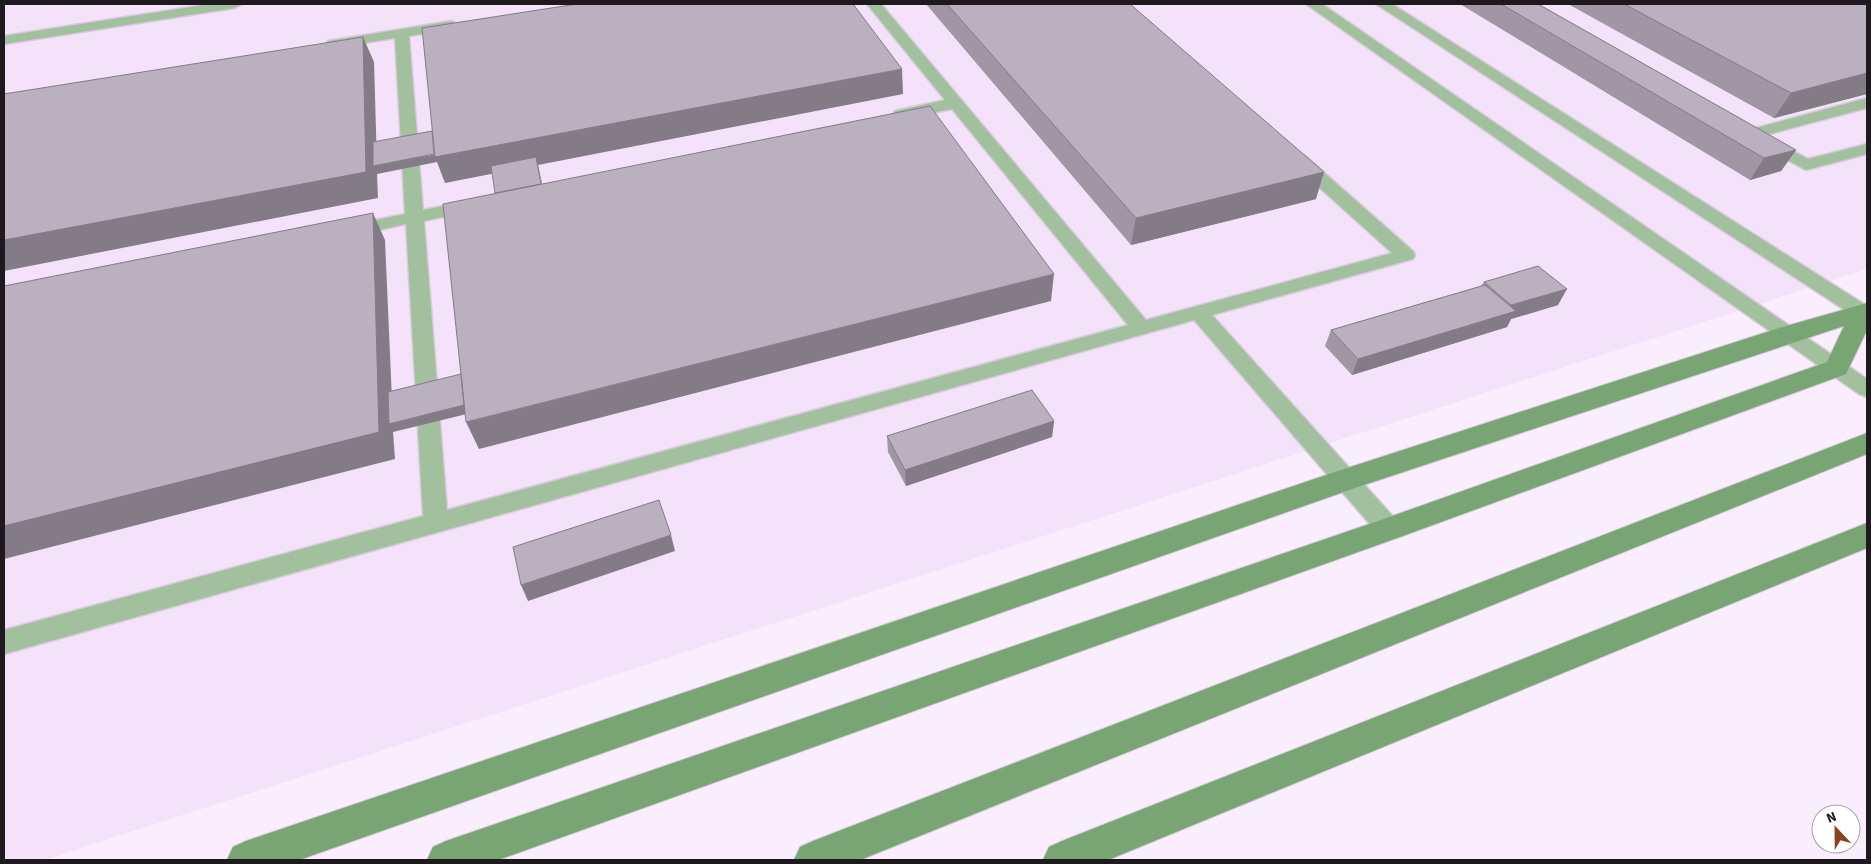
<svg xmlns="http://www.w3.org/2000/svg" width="1871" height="864" viewBox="0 0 1871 864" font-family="'Source Sans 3',sans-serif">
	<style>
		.built { fill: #f3e2f9 }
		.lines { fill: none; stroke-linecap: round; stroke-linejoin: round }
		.lane-casing { stroke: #d7ccda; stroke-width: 3 }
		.secondary-casing { stroke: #d7ccda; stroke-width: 2 }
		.lane { fill: #a2bf9e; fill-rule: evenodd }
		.secondary { fill: #79a574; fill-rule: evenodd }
		.wall { fill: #a197a4 }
		.shaded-wall { fill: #837b86 }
		.building { fill: #bbb0bf; stroke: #837b86 }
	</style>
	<rect width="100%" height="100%" fill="#faeefe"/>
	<path class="built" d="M4,4H1867V269L44,860H4Z"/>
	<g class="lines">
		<defs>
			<path id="lane" d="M210,4H242L235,8L4,44V36Z
				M867,4H881L1146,320L1392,253L1292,163L1290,159L1292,155H1304L1413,251L1415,255L1413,259L1212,315L1398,522L1401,529L1398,536L1389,539L1380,536L1194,320L4,654V630L423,516L406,224L348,237L341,235L339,231L341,227L405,214L395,38L333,48L326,44L328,41L452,21L459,25L452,29L409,36L423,210L473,200L479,201L482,205L479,209L424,221L447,510L1128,325L952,109L901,119L895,117L893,114L895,111L945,100Z
				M1306,4H1322L1867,379V397L1859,394Z
				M1376,4H1392L1867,306V322L1860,320Z
				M1867,98V108L1751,139L1745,137L1743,134L1745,131Z
				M1765,136L1808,159L1867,144V154L1806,170L1759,145L1757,141L1759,137Z"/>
			<path id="secondary" d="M1867,303V330L1846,374L1400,537L498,860H427L433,847L446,841L1378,521L1827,362L1844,326L1355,488L299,860H227L233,847L246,841L1335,472L1779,328Z
				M1867,433V454L860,860H794L800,847L813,841Z
				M1867,523V548L1108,860H1043L1049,847L1062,841Z"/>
		</defs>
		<use href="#lane" class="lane-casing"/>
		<use href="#secondary" class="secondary-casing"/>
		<use href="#lane" class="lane"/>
		<use href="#secondary" class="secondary"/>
	</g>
	<path class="wall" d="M926,4H1130L1316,199L1131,245Z
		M1460,4H1538L1796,150L1781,171L1750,180Z
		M1568,4H1867V94L1774,118Z
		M1484,282L1558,305L1511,319L1507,327L1352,375L1325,346L1331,330L1481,286Z
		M1054,421L1052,437L906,486L888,452L887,436Z"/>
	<path class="shaded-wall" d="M363,37L374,62L377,165L902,69L903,94L538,165L548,211L537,165L445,183L437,162L377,174L378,198L4,271V240Z
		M1867,73V94L1774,118L1791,93Z
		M1796,150L1781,171L1750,180L1764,158Z
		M1324,172L1316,199L1131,245L1136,218Z
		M373,213L385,240L393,423L471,403L475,412L393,432L395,459L4,559V526Z
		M1054,274L1051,301L479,449L466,422Z
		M1567,289L1558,305L1511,319L1507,327L1352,375L1358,359L1507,313L1511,305Z
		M1054,421L1052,437L906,486L905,470Z
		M671,535L675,551L528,601L521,585Z"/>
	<path class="building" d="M577,4H853L902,69L435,157L422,28Z
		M947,4H1130L1324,172L1136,218Z
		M1501,4H1538L1796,150L1764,158Z
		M1624,4H1867V73L1791,93Z
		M363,37L366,172L4,240V94Z
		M930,106L1054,274L466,422L443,204Z
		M432,131L434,154L373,166V142Z
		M536,157L541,184L495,193L491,166Z
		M373,213L379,432L4,526V286Z
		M1538,266L1567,289L1511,305L1484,282Z
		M1485,285L1516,311L1358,359L1331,330Z
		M461,374L464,405L389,424L388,392Z
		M1032,390L1054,421L905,470L887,436Z
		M659,500L671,535L521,585L513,547Z"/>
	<rect width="1871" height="864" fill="none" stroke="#1d191f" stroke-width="10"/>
	<g transform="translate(1836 829) rotate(338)"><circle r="24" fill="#ffffff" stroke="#a5a3a5"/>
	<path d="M0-4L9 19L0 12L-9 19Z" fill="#8a4320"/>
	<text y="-8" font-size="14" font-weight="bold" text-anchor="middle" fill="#1d191f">N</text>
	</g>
</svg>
